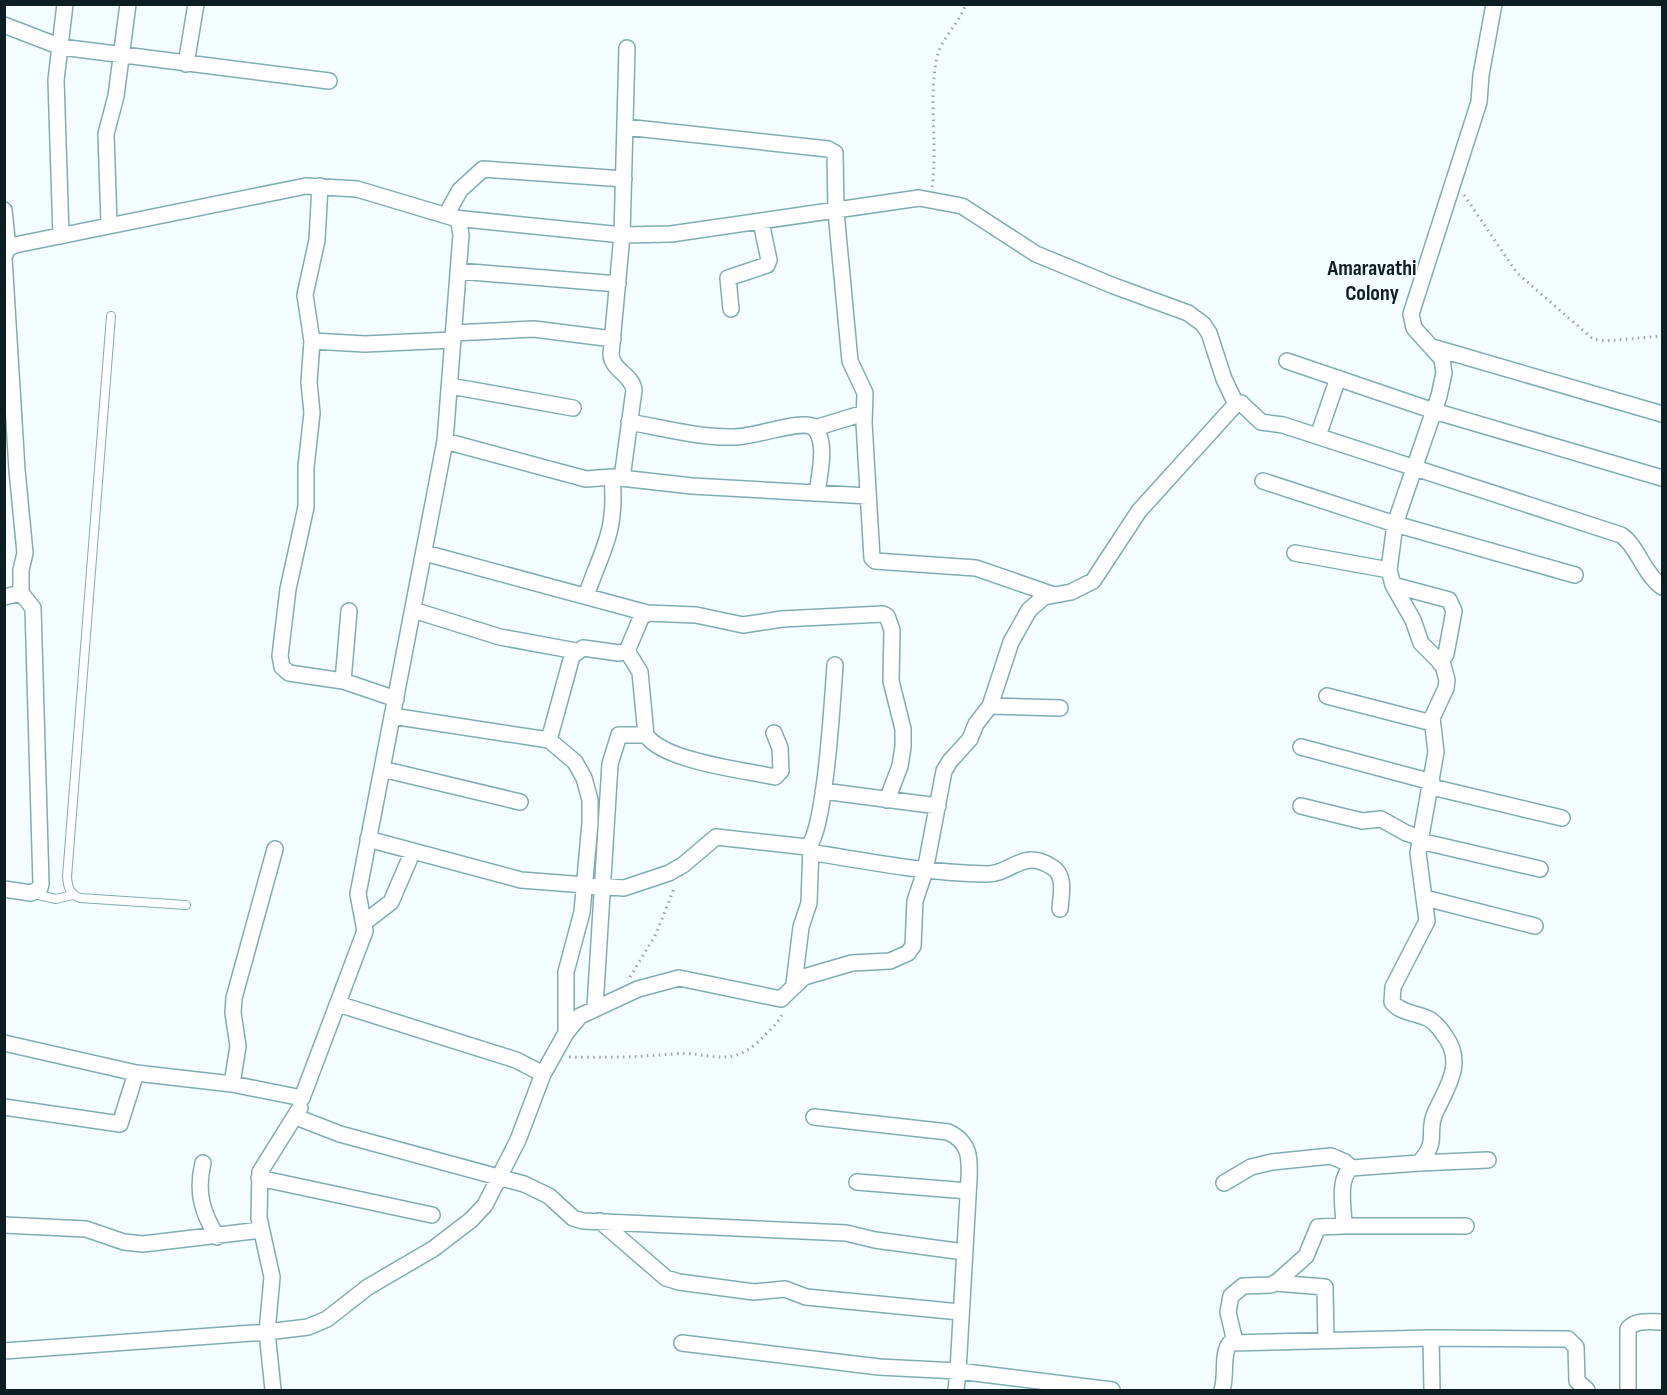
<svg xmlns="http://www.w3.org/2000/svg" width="1667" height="1395" viewBox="0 0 1667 1395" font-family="'Sofia Sans Condensed',sans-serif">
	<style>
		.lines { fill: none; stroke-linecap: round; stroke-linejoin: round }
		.service-casing { stroke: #80adb4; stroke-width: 10 }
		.minor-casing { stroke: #80adb4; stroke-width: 18 }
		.path { stroke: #9aa6a8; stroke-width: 3; stroke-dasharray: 1.5 4.5; stroke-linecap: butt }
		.service { stroke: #fff; stroke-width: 8 }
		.minor { stroke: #fff; stroke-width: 15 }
		.labels { text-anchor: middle; stroke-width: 4.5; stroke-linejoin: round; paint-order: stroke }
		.neighbourhood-label { font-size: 22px; font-weight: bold; fill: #0c1e21; stroke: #f4fdff }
	</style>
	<rect width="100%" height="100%" fill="#f4fdff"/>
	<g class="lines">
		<defs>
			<path id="service" d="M111,316L67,877C68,888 70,894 80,898L186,905
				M34,894L56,899L73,895"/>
			<path id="minor" d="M4,25L61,47L329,81
				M186,64L196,4
				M625,127L828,149L835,153L836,212L850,361L865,393L864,423L872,558L875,561L976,568L1054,595
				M320,186L317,240L305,295L312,341L309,382L312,413L306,467V507L288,589L280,656L282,667L289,673L343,681L396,699
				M4,210L8,248
				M446,215L460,190L483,169L624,179
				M454,218L622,235L671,234L919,198L962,206L1036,254L1114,286L1188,313L1203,324L1209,333L1224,379L1236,404
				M109,224L106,134L116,96L128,4
				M61,236L56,80L65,4
				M4,257L8,248L15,245L306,186L357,189L454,218L459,222L461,235L445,441L358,894L365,931L302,1098L232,1084L136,1073L4,1043
				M4,258L17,470L25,553L21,570V593L4,597
				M458,271L618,284
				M731,309L728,278L767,265L769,260L761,222
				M453,333L534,329L613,339
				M312,341L365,344L453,340
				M1432,347L1662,414
				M1287,361L1434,411L1662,478
				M450,386L573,408
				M629,422C663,428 700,438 734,437C756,437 794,421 812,426C829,439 819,475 817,493
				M815,428L864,413
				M1318,436L1338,378
				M445,441L586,479L612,477L692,486L868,496
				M622,478L634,390C632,374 612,371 611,354L622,235L627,48
				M1263,481L1395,524L1575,575
				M425,553L647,613
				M1295,553L1389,570
				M1393,585L1449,600L1454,611L1446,654L1440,663
				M586,596C603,547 617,532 612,477
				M413,610L500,637L576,651
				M627,651L640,672L646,735C663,761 743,770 775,777L781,771L780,748L774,733
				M343,681L349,611
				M1327,696L1432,723
				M990,706L1060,708
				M392,716L549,740L575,762L584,778L590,800V823L582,912L566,972V1033
				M549,740L572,656L583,648L619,653L627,651L641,618L647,613L696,615L743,625L782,619L883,614L887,616L892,630L891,681L903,729V747L900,766L887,800
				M1301,747L1432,782
				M382,769L520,802
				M1432,787L1562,818
				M823,791L938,806
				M1301,806L1362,821L1381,819L1406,833L1421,838
				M368,839L521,880L624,888L669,873L683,865L716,837L807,847C825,838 833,692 835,665
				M1420,841L1540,869
				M810,852C869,862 928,873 987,874C1012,874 1022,848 1052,867C1066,875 1061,895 1060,909
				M4,889L31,893L40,888L41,884L33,608L21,593
				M1425,898L1535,926
				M365,922L391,902L413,851
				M794,984L801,927L809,903L811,846
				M338,1004L516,1060L543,1074
				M595,1007L610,764L619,735H646
				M232,1084L238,1046L233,1013L234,998L275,849
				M4,1107L120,1124L136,1073
				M296,1117L340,1134L524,1184L549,1196L573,1218L583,1221L846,1233L875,1240L964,1252
				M814,1117L948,1132C970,1142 970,1158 969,1179L958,1371L1112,1390
				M203,1163C196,1192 202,1212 217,1237
				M1419,1163L1488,1160
				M259,1178L432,1215
				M857,1182L968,1191
				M1224,1183L1251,1167L1272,1162L1331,1156L1345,1162L1351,1168
				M600,1221L666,1278L679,1282L754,1292L785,1289L806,1297L960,1312
				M4,1225L86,1229L124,1242L143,1244L261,1230
				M1344,1226H1466
				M1275,1283L1325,1287L1326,1340
				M1431,1338L1432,1390
				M1235,1342L1228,1312L1231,1296L1243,1286L1271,1285L1278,1281L1306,1256L1318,1227L1344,1226C1344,1209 1337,1180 1351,1168L1419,1163C1440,1140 1426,1134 1435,1113C1447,1087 1465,1063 1445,1036C1441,1030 1436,1023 1429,1019C1417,1013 1400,1013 1392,1002L1393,987L1427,921L1418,853L1436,752L1432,718L1446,688L1447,680L1443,665L1421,643L1413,620L1393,585L1389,570L1395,524L1439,396L1444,373L1442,359L1414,328L1411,314L1479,102L1481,75L1494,4
				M682,1343L879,1367L958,1371L956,1390
				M4,1351L267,1332L308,1327L327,1319L368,1287L433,1249L471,1220L485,1205L518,1140L543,1074L566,1033L580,1016L638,989L679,978L781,999L804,977L852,963L890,961L908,953L913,946L915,901L925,871L944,771L950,761L970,739L976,724L990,706L1011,642L1029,610L1044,597L1071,592L1093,581L1139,511L1236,404L1241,403L1261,422L1283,425L1621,535C1637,545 1643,573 1662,587
				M273,1390L267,1332L272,1277L259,1218L260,1172L300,1108
				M1222,1390C1227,1376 1221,1354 1230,1343L1431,1338L1568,1339L1576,1347L1577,1381L1587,1390
				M1628,1390V1329C1636,1319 1651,1322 1662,1322"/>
		</defs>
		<use href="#service" class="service-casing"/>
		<use href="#minor" class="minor-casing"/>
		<path class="path" d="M932,187C938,144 928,100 937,57C942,37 959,24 966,4
			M1464,195L1517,273L1593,339L1605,341L1662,336
			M630,977L656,934L675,886
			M569,1057C604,1058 637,1057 672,1054C713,1050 730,1073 766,1034C773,1027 780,1021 783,1012"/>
		<use href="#service" class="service"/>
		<use href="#minor" class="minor"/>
	</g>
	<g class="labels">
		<g class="neighbourhood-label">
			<text x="1372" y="275">Amaravathi<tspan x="1372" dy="25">Colony</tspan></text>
		</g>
	</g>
	<rect width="1667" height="1395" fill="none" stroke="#0c1e21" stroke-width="12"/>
</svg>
